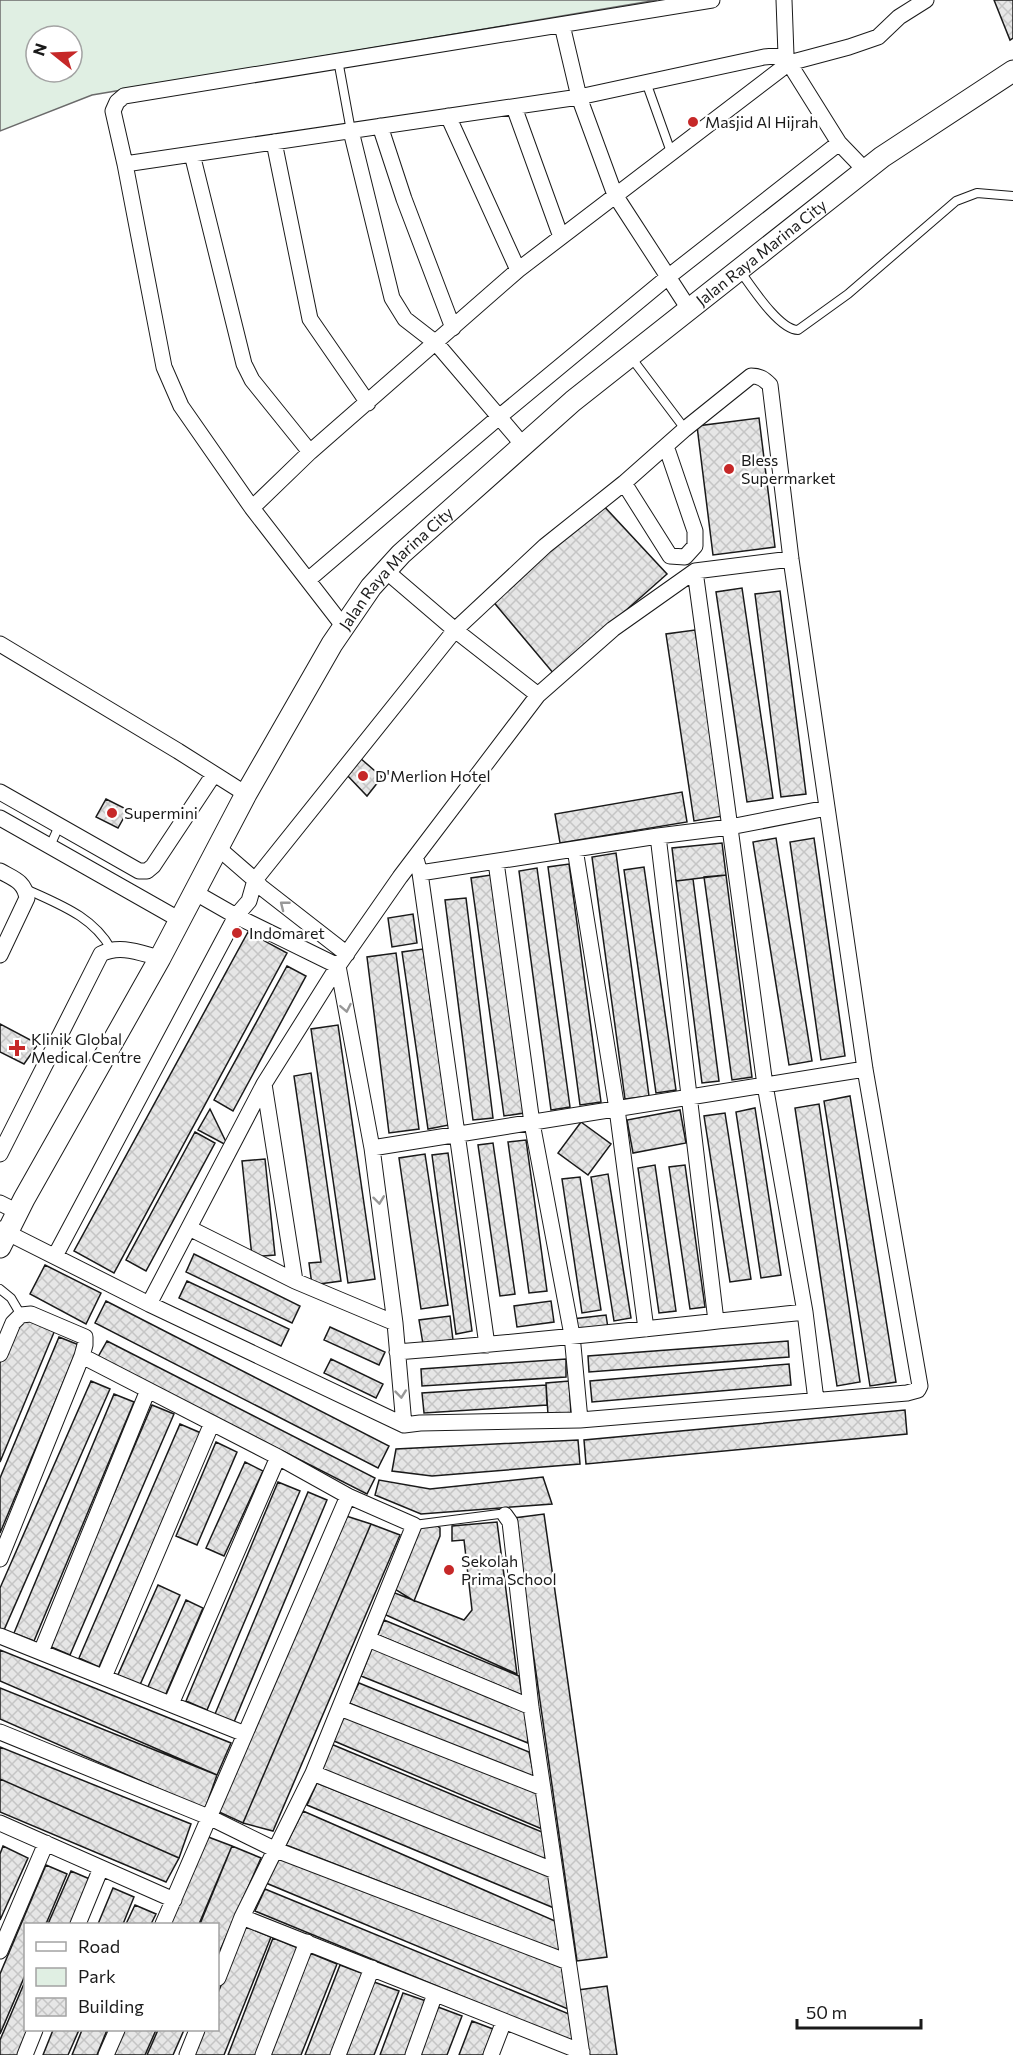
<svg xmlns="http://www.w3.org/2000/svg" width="1013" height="2055" viewBox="0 0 1013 2055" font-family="Commissioner,sans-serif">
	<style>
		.green { fill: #e0efe3; stroke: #6a6a6a; stroke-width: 1.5; fill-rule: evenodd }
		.building { fill: url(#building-cross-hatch); stroke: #1a1a1a; stroke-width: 1.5 }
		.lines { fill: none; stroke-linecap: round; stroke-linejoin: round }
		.service-casing { stroke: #1a1a1a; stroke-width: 10 }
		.minor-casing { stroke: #1a1a1a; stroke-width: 17 }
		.secondary-casing { stroke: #1a1a1a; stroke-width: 23 }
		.service { stroke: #fff; stroke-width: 8 }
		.minor { stroke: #fff; stroke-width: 15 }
		.secondary { stroke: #fff; stroke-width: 21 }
		.oneway { stroke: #989898 }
		.poi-dot { fill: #c62828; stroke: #fff; stroke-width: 2 }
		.labels { text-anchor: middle; stroke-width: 4.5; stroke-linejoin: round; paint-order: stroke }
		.poi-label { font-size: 16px; fill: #1a1a1a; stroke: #fff; text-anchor: start }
		.street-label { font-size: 16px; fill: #1a1a1a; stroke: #fff }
	</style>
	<defs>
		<pattern id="building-cross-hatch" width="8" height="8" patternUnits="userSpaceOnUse" patternTransform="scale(1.5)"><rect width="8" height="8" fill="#e6e6e6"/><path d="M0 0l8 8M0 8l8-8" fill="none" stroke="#c5c5c5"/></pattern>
	</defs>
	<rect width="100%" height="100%" fill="#fff"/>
	<path class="green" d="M0,0H657L92,95L0,131ZM36,36H72V72H36Z"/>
	<path class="building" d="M994,0H1013V38L1010,40Z
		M759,418L775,547L713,555L697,426Z
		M601,503L667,574L554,674L491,599Z
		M742,588L773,798L747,802L716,592Z
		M780,591L806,794L781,797L755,594Z
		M695,630L723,816L694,821L666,634Z
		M360,758L382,777L367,796L346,774Z
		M682,792L687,822L560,843L555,814Z
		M106,799L128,810L118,828L96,817Z
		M776,838L812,1061L789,1065L753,842Z
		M814,838L845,1056L821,1060L790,842Z
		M722,843L726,875L676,881L672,848Z
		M616,853L649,1096L625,1099L592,857Z
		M569,864L601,1102L580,1105L548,867Z
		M644,867L676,1090L656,1093L624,870Z
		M537,868L570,1107L551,1110L519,871Z
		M491,875L524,1113L504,1116L471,878Z
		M726,875L752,1077L732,1080L704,877Z
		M693,879L719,1081L702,1083L676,881Z
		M466,898L493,1118L473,1120L445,900Z
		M413,914L417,943L392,947L388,918Z
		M248,932L287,953L114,1273L74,1251Z
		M423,949L449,1125L428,1129L402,952Z
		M396,953L419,1129L389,1133L367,957Z
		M287,966L306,976L233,1111L214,1100Z
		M0,1024L38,1044L24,1064L0,1052Z
		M338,1025L375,1279L348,1283L311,1029Z
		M311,1073L341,1281L312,1285L309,1263L321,1262L294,1076Z
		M850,1096L896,1382L870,1386L824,1101Z
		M819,1104L860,1382L837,1386L795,1108Z
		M755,1108L781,1275L761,1278L736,1112Z
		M210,1109L228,1146L198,1130Z
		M680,1110L686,1143L633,1153L627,1120Z
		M725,1113L751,1279L730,1282L704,1116Z
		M581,1122L611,1144L588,1175L558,1153Z
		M195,1132L215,1143L146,1271L126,1260Z
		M526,1140L547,1291L529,1293L508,1142Z
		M493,1143L515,1294L500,1296L478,1145Z
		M448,1153L472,1331L456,1334L432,1155Z
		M425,1154L448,1305L421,1309L399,1158Z
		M265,1159L275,1255L252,1257L242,1161Z
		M655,1165L676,1311L659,1313L638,1168Z
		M685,1165L705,1307L690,1309L669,1167Z
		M608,1174L631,1318L614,1321L591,1177Z
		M580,1177L601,1310L582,1313L562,1179Z
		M194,1254L300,1306L292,1323L186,1272Z
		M45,1265L101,1293L86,1324L30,1294Z
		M187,1281L289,1329L281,1346L179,1298Z
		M106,1301L389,1446L378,1468L95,1323Z
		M551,1301L554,1322L517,1327L514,1306Z
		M21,1315L55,1330L0,1462V1363Z
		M606,1315L608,1328L574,1333L572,1319Z
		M450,1316L453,1340L423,1344L419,1320Z
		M330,1327L385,1352L379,1365L324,1340Z
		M59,1337L79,1345L0,1533V1478Z
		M107,1341L375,1478L367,1494L98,1357Z
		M788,1341L789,1357L589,1372L588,1356Z
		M331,1359L383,1384L376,1398L324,1373Z
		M566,1359V1377L422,1386L421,1369Z
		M789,1364L791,1385L592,1402L590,1381Z
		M91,1381L110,1389L4,1630L0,1629V1588Z
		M569,1381L571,1414L548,1415L546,1383Z
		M546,1385L547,1405L424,1413L422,1393Z
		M114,1394L134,1402L34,1641L14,1633Z
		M152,1405L174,1414L70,1655L49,1646Z
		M905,1410L907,1434L586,1464L584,1440Z
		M180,1424L201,1433L99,1667L79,1658Z
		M578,1440L580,1464L432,1476L392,1471L396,1449Z
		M216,1442L237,1452L197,1545L176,1536Z
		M245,1462L263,1471L224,1556L206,1548Z
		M543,1477L552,1504L421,1514L375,1495L379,1480L430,1489Z
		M278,1482L300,1491L207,1710L186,1701Z
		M308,1492L327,1500L234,1722L215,1714Z
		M340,1514L371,1524L243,1823L217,1811Z
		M544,1514L607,1957L577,1961L514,1518Z
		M497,1522L517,1674L386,1615L387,1595L395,1593L464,1620L472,1610L464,1540L452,1541V1526Z
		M371,1524L400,1535L273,1831L243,1823Z
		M437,1526L440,1528V1536L414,1601L393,1588L418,1528Z
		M158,1585L180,1595L139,1687L117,1677Z
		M186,1600L203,1608L165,1696L147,1689Z
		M384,1620L519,1676L522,1695L378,1635Z
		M372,1648L526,1712L528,1743L361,1676Z
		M0,1650L231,1743L217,1775L0,1681Z
		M359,1683L529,1752L535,1779L349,1703Z
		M0,1688L217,1775L205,1809L0,1719Z
		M343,1715L536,1792L542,1829L334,1741Z
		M331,1744L542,1832L546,1861L320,1769Z
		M0,1747L191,1824L179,1858L0,1779Z
		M0,1779L179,1858L166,1882L0,1812Z
		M317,1783L550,1876L554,1908L307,1805Z
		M303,1811L555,1921L561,1952L286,1845Z
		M203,1835L232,1846L199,1924H167Z
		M3,1846L28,1858L0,1920V1854Z
		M232,1846L261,1858L218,1955V1924H200Z
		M279,1858L562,1966L568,2009L266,1883Z
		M46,1865L67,1874L46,1924H26V1973L0,2034V1974Z
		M71,1871L92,1880L73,1924H48Z
		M113,1888L134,1897L123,1924H98Z
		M265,1889L569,2014L573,2042L255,1911Z
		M135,1905L156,1914L151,1924H126Z
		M244,1926L271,1937L224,2055H193L203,2030H218V1993Z
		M273,1938L298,1948L257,2055H228Z
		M310,1953L337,1964L301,2055H269Z
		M340,1965L364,1974L333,2055H305Z
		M26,1979V2030H29L19,2055H0V2040Z
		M374,1982L399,1991L374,2055H346Z
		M607,1986L617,2055H587L578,1990Z
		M403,1993L429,2002L409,2055H380Z
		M438,2007L462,2016L447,2055H420Z
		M472,2021L493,2029L483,2055H459Z
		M53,2030H79L68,2055H43Z
		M82,2030H107L97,2055H72Z
		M124,2030H156L145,2055H113Z
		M158,2030H184L173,2055H147Z"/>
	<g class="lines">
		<defs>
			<path id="service" d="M338,60L351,131
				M646,82L671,152
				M740,271C751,286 779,330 798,330L848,294L956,201L977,193L1013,196
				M630,356L685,429
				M50,846L59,826
				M26,889C58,904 93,916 111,949
				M0,1289L11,1298L21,1315
				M414,1525L499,1514L505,1515"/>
			<path id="minor" d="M784,0L786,55L789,63L839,143L865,170
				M562,25L579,97L615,195L689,309
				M514,107L561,237
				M448,116L518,270
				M380,126L404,199L453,328
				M351,131L392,298L405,319L436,343L523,445
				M274,142L310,319L368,403
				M192,154L244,364L252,380L310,452
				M125,164L113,111L117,102L124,96L712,0
				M624,483L670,556L685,557L695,546V531L666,446
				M252,508L310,452L518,270L789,63L849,47L878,37L899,17L926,0
				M386,571L455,630L538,695
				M695,571L765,1085L805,1312L816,1400
				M308,580L499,417L668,277L839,143
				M344,627L252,508L181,406L164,367L125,164L579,97L764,57L786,55
				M0,644L178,751L246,794
				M0,792L139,871H147L153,866L214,774
				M0,818L180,920
				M658,836L716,1321
				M217,847L255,880L261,887L347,954
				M575,849L617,1109L646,1329
				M416,859L420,873L487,1345
				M496,862L532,1123L572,1335L580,1420
				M0,871C14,879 24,881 27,898L0,955
				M420,873L658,836L730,827L827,808
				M264,1084L295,1281
				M372,1148L865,1069
				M0,1154L101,954C120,944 140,953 160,958
				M0,1203L18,1212
				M189,1228L295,1281L395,1323
				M0,1229L149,1304L404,1425
				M55,1256L236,916L249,901L255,880L455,630L545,546L624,483L685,429L751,376C760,376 764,379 770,385L791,559L865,1069L920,1386L918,1390L907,1393L580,1420L420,1423L404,1425L395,1323L372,1148L338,966L236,916L194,892
				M149,1304L264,1084L338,966L400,877L538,695L613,629L695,571L791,559
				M397,1352C533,1342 669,1326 805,1312
				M0,1354L13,1323L21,1315L31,1314L85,1337V1345L82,1356L0,1559
				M82,1356L278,1457L348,1496L414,1525L313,1773L242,1917L218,1978
				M505,1515L510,1522L531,1707L582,2055
				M0,1636L245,1734
				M368,1639L531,1707
				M41,1652L148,1390
				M104,1677L212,1423
				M171,1704L278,1457
				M340,1708L543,1788
				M0,1732L211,1818L276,1850L568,1962
				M313,1773L555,1871
				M0,1823L174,1900
				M242,1917L582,2052
				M78,1924L101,1868
				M163,1924L348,1496
				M0,1951L46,1843
				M25,2055L35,2030
				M106,2055L117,2030
				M187,2055L197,2030
				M263,2055L307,1942
				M338,2055L372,1968
				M413,2055L435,1994
				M491,2055L504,2021"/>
			<g id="secondary">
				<path id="s1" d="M0,1247L24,1199L160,958L246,794L332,644L371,587L401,554L573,401L882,157L1013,71"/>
			</g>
		</defs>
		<use href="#service" class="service-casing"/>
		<use href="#minor" class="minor-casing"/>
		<use href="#secondary" class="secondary-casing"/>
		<use href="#service" class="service"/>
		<use href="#minor" class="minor"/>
		<use href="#secondary" class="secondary"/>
	</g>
	<defs><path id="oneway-chevron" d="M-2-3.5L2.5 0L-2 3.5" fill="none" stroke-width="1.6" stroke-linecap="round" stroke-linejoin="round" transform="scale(1.5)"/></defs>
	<g class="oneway">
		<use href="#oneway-chevron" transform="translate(284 905) rotate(-142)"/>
		<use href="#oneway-chevron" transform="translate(346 1008) rotate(79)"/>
		<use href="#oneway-chevron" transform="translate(379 1200) rotate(83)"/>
		<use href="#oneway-chevron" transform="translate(401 1394) rotate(84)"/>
	</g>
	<g class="poi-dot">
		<circle cx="693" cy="122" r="6"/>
		<circle cx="729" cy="469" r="6"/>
		<circle cx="363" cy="776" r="6"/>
		<circle cx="112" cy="813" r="6"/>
		<circle cx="237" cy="933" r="6"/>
		<path d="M14 1039h6v6h6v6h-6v6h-6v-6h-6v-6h6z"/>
		<circle cx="449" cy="1570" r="6"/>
	</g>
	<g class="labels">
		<g class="poi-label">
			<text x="705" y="128">Masjid Al Hijrah</text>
			<text x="741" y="466">Bless<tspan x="741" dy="18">Supermarket</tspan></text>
			<text x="375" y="782">D'Merlion Hotel</text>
			<text x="124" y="819">Supermini</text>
			<text x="249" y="939">Indomaret</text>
			<text x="31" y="1045">Klinik Global<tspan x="31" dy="18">Medical Centre</tspan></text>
			<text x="461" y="1567">Sekolah<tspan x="461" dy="18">Prima School</tspan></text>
		</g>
		<g class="street-label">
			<text dy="6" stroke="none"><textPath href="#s1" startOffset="1272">Jalan Raya Marina City</textPath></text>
			<text dy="6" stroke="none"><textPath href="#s1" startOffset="788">Jalan Raya Marina City</textPath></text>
		</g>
	</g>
	<rect x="24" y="1923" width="195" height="108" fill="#ffffff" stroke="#a3a3a3" stroke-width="1.5"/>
	<rect x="36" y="1942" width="30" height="9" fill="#ffffff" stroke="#a3a3a3" stroke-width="1.5"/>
	<text x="78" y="1953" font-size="18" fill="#1a1a1a">Road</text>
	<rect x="36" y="1968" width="30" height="18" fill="#e0efe3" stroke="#a3a3a3" stroke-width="1.5"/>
	<text x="78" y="1983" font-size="18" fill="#1a1a1a">Park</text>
	<rect x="36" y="1998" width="30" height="18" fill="url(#building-cross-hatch)" stroke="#a3a3a3" stroke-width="1.5"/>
	<text x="78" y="2013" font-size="18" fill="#1a1a1a">Building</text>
	<g transform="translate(54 54) rotate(288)"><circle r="28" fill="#ffffff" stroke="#a3a3a3" stroke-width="1.5"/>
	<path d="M0-4.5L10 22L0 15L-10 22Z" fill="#c62828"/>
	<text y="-9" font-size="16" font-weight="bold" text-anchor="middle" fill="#1a1a1a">N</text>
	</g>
	<path d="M797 2019v9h124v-9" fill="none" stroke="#1a1a1a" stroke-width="3"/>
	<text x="806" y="2019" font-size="18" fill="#1a1a1a" stroke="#ffffff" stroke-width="4.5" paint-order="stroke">50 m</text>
</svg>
